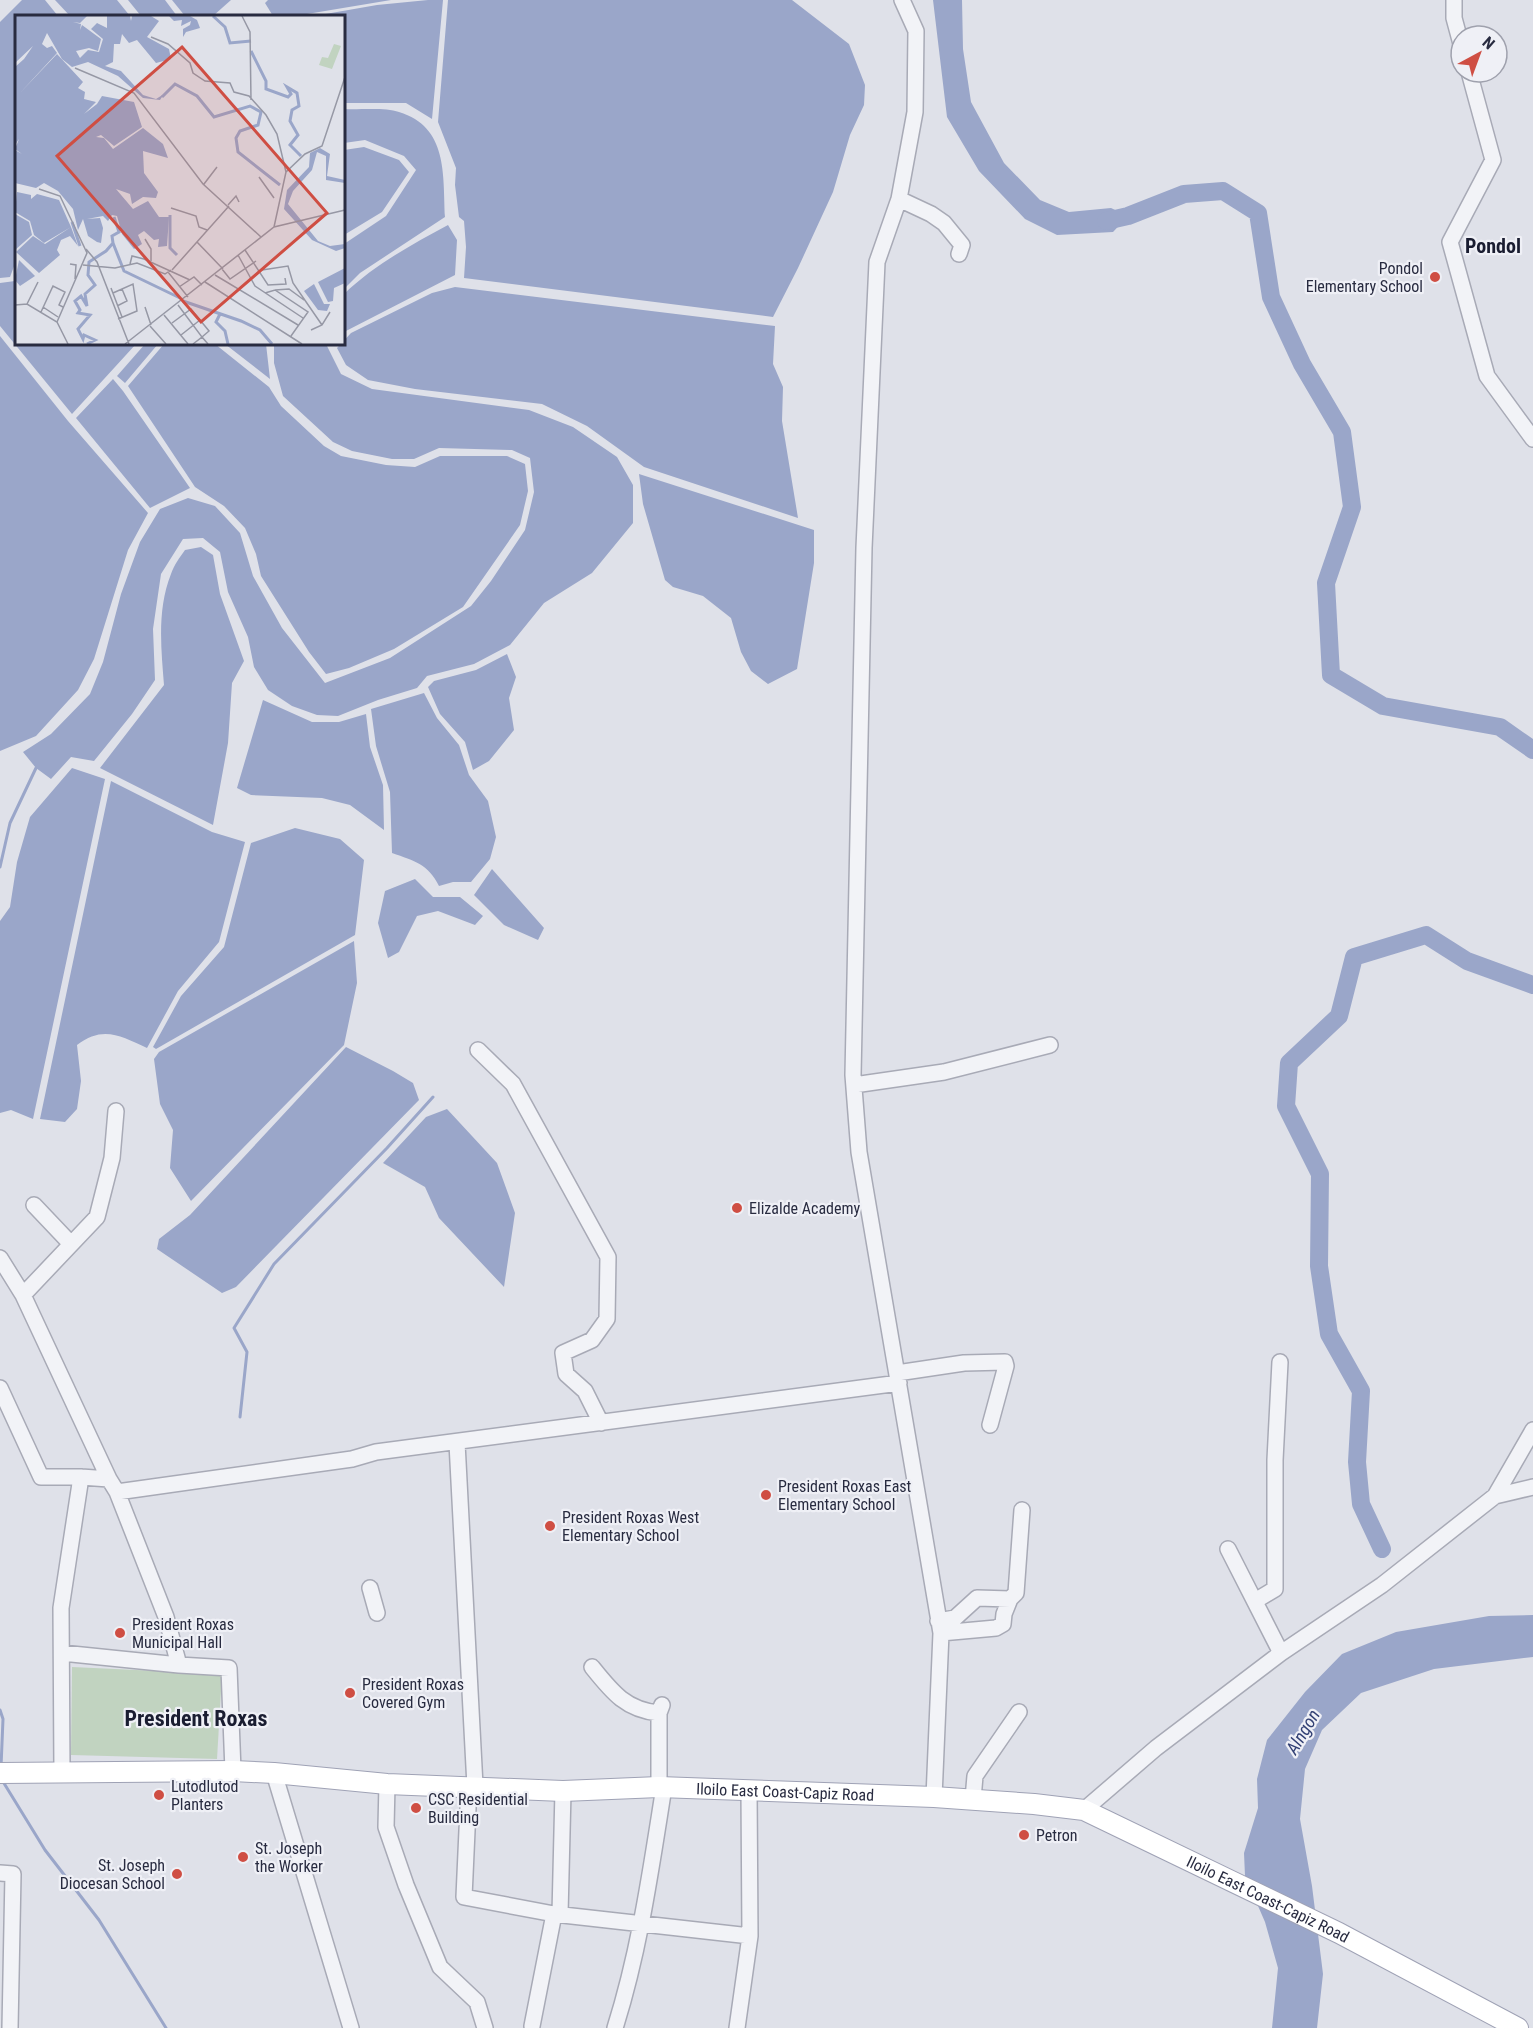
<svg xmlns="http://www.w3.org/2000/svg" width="1533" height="2028" viewBox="0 0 1533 2028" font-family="'Roboto Condensed',sans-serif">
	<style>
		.green { fill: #c1d3c0 }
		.water { fill: #9aa6c9 }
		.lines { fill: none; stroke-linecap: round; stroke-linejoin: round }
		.stream { stroke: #9aa6c9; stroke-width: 3 }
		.river { stroke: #9aa6c9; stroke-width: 18 }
		.minor-casing { stroke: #a8aab6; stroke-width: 18 }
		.major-casing { stroke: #9fa2b5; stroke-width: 22 }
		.minor { stroke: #f2f3f7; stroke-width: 15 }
		.major { stroke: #fff; stroke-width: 20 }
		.poi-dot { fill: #cf4e43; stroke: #eff0f6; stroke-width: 2 }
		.labels { text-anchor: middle; stroke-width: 4.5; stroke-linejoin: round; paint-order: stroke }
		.poi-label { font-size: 16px; fill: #282b40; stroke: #eff0f6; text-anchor: start }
		.street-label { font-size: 16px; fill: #282b40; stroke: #eff0f6 }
		.water-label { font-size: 18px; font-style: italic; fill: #324074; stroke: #eff0f6 }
		.quarter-label { font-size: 20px; font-weight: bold; fill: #1a1d31; stroke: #eff0f6 }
		.district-label { font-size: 22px; font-weight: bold; fill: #1a1d31; stroke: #eff0f6 }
		.inset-river { fill: none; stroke: #9aa6c9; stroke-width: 3 }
		.inset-road { fill: none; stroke: #9698a5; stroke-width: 1.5 }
		.view { fill: #cf4e43; fill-opacity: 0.15; stroke: #cf4e43; stroke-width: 3 }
		.inset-edge { fill: none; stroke: #282b40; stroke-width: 3 }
	</style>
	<rect width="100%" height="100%" fill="#dfe1e9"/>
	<path class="green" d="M72,1667L222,1674L217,1759L71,1755Z"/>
	<path class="water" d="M22,0H45L58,16H16V261L10,277L0,278V22Z
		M55,0H117L130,16H70Z
		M128,0H165L177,16H141Z
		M172,0H231L213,16H185Z
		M268,0H391L295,16H273L265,3Z
		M428,0H443L432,119L406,103H344V16H314L377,5Z
		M448,0H792L849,44L865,85L864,105L850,135L833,192L798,268L773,317L464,278L466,247L464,221L459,217L455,185L456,168L438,122Z
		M933,0H962L963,49L971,102L1004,163L1040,200L1069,212L1111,208L1128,216L1113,232L1057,235L1025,219L979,171L947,117Z
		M344,109C359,110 385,107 399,112C448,127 443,174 445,217L360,273L344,289V244L386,216L416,170L404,156L365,140L344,143Z
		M364,147L399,160L409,172L382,212L344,235V150Z
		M448,225L457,240L455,275L344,332V294C374,265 411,245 448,225Z
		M16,277V344H136L72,414L0,326V283L15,281Z
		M455,287L775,326L773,364L783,387L782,421L798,518L644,467L587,426L542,404L415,389L368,380L346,365L337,348L351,333L432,293Z
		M0,336L68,421L148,513L128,550L94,659L78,690L36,736L0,751Z
		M145,344H158L125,383L117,376Z
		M164,344H215L269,387L281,406L324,446L341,456L386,465L415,467L440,456H507L525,464L528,491L520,525L463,607L394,649L349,668L326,674L309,652L261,576L256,554L245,528L224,506L195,487L128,386Z
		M225,344H266L270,379Z
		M274,344H326L341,374L372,389L529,410L573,427L617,457L633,485V523L592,573L544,603L510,645L474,664L427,676L417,688L378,700L338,716L317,715L292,706L268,690L254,667L248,637L228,592L220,552L203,538L183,539L161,574L153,629L155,680L132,714L94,761L71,757L51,779L36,768L23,752L51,734L90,694L103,662L121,594L140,542L160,509L188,498L215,506L240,533L253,576L282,628L325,683L390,658L471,606L491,581L525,530L534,492L530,458L512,450L439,448L414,459H392L352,451L333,442L283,396L274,363Z
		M113,379L123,391L190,488L150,508L76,418Z
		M639,474L814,530V563L797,669L768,684L751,671L741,652L731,618L703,596L673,587L665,580L643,504Z
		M201,547L213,555L220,594L244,661L232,683L228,743L213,825L100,768L164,685C161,648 157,609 171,574C174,565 180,557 185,550Z
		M507,654L516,677L509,698L514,730L489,761L473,770L465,742L440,714L428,687L434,681L476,670Z
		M424,693L437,718L459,745L469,775L488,801L496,837L490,859L471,882H453L439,886C428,864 415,861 392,853L390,792L376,746L371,709Z
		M263,700L312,722H339L366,714L370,747L383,785L384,830L350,805L322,798L251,795L237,788Z
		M72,768L105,779L33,1119L11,1110L0,1113V921L10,907L17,862L30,817Z
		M111,781L212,832L245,842L219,942L178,991L147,1048C121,1036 103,1025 77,1045L81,1081L77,1109L65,1122L40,1119Z
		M295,828L340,839L364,860L355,935L156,1049L153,1047L181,996L224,947L251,843Z
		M492,869L544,928L538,940L504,925L474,895Z
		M415,879L433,897H460L483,916L475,925L438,911L417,916L399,952L388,958L378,923L385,891Z
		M354,941L357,983L344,1045L191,1201L170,1168L173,1130L160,1104L154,1059L159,1052Z
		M346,1047L393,1071L413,1083L419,1100L236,1287L222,1293L157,1249L159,1239L190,1215Z
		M447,1109L497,1163L515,1213L504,1287L439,1218L425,1187L383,1163L426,1117Z
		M1533,1615V1657L1434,1669L1361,1693L1322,1730L1305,1769L1300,1819L1312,1886L1323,1974L1317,2028H1272L1278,1968L1265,1922L1245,1876L1244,1853L1258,1808L1257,1779L1267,1740L1305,1692L1342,1654L1396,1632L1489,1616Z"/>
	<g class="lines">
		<path class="stream" d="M0,867L10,823L36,768
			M240,1417L247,1352L234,1328L274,1264L387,1148L433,1097
			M0,1710L3,1719L1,1767
			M2,1780L45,1850L99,1920L166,2028"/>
		<path class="river" d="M1106,221L1128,216L1184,194L1223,191L1258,213L1271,297L1302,364L1342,432L1352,507L1326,583L1331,675L1383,706L1500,727L1533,750
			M1382,1549L1361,1504L1357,1462L1361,1391L1329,1334L1319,1266L1320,1174L1286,1106L1289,1063L1339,1016L1354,957L1426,935L1467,961L1533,985"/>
		<defs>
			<path id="minor" d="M902,0L916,31L915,112L899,199L877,262L864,548L853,1075L859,1152L941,1633L934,1797
				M1454,0V18L1461,44
				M1469,72L1493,160L1450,242L1487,376L1533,439
				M899,199L931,214L944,223L962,245L959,254
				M478,1050L513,1084L608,1257L607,1319L592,1340L563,1353L566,1374L585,1391L601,1423
				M854,1085L944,1072L1050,1045
				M34,1205L71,1244
				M0,1258L23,1295L109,1479L117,1492L166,1617L179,1665
				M23,1295L97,1217L112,1158L116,1111
				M897,1373L964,1363L1005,1362L1006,1366L990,1425
				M0,1388L41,1477H81L109,1479
				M457,1443L475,1786
				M117,1492L352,1459L376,1452L899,1383
				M1495,1496L1533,1487
				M1228,1549L1281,1653
				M370,1588L377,1613
				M1010,1599L1016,1593L1022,1510
				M1255,1601L1275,1589V1460L1280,1362
				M938,1621L955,1618L977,1598L1010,1599L1004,1614L1003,1624L996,1628L941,1633
				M62,1653L179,1665L229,1668L233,1771
				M592,1667C612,1692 626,1710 659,1713
				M62,1772L61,1608L81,1477
				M274,1773L351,2028
				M387,1784L386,1827L406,1885L440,1967L477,2002L485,2028
				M469,1786L464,1897L554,1914L750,1936
				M659,1787V1713L662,1705
				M973,1799L975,1776L1019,1712
				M1084,1810L1156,1748L1281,1653L1382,1585L1495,1496L1533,1430
				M0,1873L13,1874L10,2028
				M560,1914L563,1791
				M532,2026L554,1914
				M615,2028C640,1949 651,1868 664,1787
				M737,2028L750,1936L749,1790"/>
			<g id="major">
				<path id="s1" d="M0,1773L233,1771L274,1773L387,1784L563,1791L659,1787L934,1797L1034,1804L1084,1810L1339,1933L1518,2028"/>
			</g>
		</defs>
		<use href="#minor" class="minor-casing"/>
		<use href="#major" class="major-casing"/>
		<use href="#minor" class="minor"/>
		<use href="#major" class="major"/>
	</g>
	<g class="poi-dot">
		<circle cx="1435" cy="277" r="6"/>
		<circle cx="737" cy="1208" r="6"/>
		<circle cx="766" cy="1495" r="6"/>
		<circle cx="550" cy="1526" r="6"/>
		<circle cx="120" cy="1633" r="6"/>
		<circle cx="350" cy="1693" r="6"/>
		<circle cx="159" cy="1795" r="6"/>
		<circle cx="416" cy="1808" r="6"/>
		<circle cx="1024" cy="1835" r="6"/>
		<circle cx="243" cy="1857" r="6"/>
		<circle cx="177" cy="1874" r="6"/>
	</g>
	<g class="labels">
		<g class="poi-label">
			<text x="1423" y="274" text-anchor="end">Pondol<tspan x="1423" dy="18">Elementary School</tspan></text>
			<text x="749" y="1214">Elizalde Academy</text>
			<text x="778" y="1492">President Roxas East<tspan x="778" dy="18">Elementary School</tspan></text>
			<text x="562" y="1523">President Roxas West<tspan x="562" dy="18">Elementary School</tspan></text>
			<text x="132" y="1630">President Roxas<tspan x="132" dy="18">Municipal Hall</tspan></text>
			<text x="362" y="1690">President Roxas<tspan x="362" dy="18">Covered Gym</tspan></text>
			<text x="171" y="1792">Lutodlutod<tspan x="171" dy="18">Planters</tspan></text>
			<text x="428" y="1805">CSC Residential<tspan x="428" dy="18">Building</tspan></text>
			<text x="1036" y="1841">Petron</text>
			<text x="255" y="1854">St. Joseph<tspan x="255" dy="18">the Worker</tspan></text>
			<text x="165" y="1871" text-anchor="end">St. Joseph<tspan x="165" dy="18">Diocesan School</tspan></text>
		</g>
		<g class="street-label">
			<text dy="6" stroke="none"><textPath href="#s1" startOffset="786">Iloilo East Coast-Capiz Road</textPath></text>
			<text dy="6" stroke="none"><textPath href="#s1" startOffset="1290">Iloilo East Coast-Capiz Road</textPath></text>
		</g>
		<g class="water-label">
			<text transform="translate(1303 1732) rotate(-59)" y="6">Alngon</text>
		</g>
		<g class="quarter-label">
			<text x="1493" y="253">Pondol</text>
		</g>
		<g class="district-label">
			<text x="196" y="1726">President Roxas</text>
		</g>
	</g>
	<g transform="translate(15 15)">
		<rect width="330" height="330" fill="#dfe1e9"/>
		<path d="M319,29L326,31L317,54L304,50L307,42L313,43Z" fill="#c1d3c0"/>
		<path d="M0,1H72L65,8L58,7L66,9L65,15L67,10L86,24L83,36L74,33L61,36L65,43L73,35L84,37L88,24L76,14L82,8L92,13V1H115L116,6L117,1H136L144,6L132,22L154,34L156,44L141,48L122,25L114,28L107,19L105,29H99L98,47L90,51L106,56L128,80L141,84L149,79L145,85L128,83L103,61L73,47L57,52L47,44L32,18L27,29L32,33L37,31L42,38L4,79L42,39L68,67L63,73L70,77L69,84L81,87L69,99L82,89L87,81L119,87L127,112L99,131L86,120L81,122L89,123L98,134L128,113L148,129L153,143L128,136L129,158L143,177L141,183L128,182L117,189L115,179L101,174L118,194L133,186L144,202H154L152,231L143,232L144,224L139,225L129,216L123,220L127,229L119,234L107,219L102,201L97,200L93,206L88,201L72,204L85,203L88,213L86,228L82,227L73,221L68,204L63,215L58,194L43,176L29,168L21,173L0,168V135L7,139L0,134L4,124L0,130V52L9,44L18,31L0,48ZM154,1H175L182,5L185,13L171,17L168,22V14L175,10L176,6L166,11L167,5L159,6ZM305,133L315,139L312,161L330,165V168L311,165V141L302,137L297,155L278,176L273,189L303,226L315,231L330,229V233L321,236L297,225L269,194L272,175L294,152L295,138ZM2,177L16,180V184L22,179L44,185L56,212L29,228L19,220L15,206L0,197ZM0,199L14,207L17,220L0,235ZM56,212L63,231L55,221L46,225L42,235L45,240L24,258L1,237L18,221L30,229ZM4,245L20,261L5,271L0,265ZM330,253V268L319,273L318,286L313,287L303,267ZM299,269L309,289H315L312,296L303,295L289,276Z" fill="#9aa6c9"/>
		<path class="inset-river" d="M198,1L210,12L215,28L236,26M236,36L251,66V74L273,82L276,79L272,72L282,78L284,91L277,95L275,106L283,120L275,130L286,141M147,82L160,69L182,81L199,102L235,91L246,97L243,110L225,116L221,123L223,137L265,170M155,200V233L162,240M57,207L65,231M98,228L109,256L165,283M168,286L226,306L245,315L257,329M205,299L201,307L210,316L213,329M72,329L80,325L69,320L68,324L63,314L75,300L63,298L65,295L60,286L66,281L72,291L70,279L80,270L73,260L74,247L91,236L98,228L97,221L104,217L99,202"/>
		<path class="inset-road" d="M227,1L235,17L236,85M136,22L153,29L175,48L178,58L190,66L215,68L219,77L234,81L251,100L262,119L271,157L259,212M60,53L119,78L188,169L246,222M271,157L290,139L307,131L330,62M244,162L259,183M189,169L202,152M24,174L45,181L72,238L42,307M213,190L221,181L224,187M156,193L181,201L184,212L192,215M130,224L136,234V246M182,227L208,254M71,234L82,247L114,329M230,235L253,270L271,269L270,263M223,240L240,271L288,303M55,249L61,250L60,264M115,249L117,241L129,244L175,265M68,250L100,253L122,248L150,259L156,255M207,254L215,264L241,246M157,255L214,191M247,255L273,251L278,268L307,310M153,257L173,282M200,260L283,310M190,267L287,329M164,272L179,262L187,270M96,273L107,302M260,275L274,274L289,285M98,278L118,269L122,296L103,304M250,278L260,275L293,297L276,321M12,289L23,267M0,290L12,289L42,307L53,329M163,290L187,322L178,329M102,291L112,286L107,274M28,292L43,302M130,292L136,310M26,297L38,271L50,277L44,290L48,292M149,300L173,329M157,308L176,294L194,316L187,322L193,329M135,311L151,329M296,315L307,310L315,297M166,320L185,305M110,329L259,212L330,195"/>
		<path class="view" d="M167,32L312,198L186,307L42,141Z"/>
		<rect width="330" height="330" class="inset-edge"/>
	</g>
	<g transform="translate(1479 54) rotate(41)"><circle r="28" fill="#eff0f6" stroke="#9fa1ad" stroke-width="1.5"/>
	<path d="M0-4.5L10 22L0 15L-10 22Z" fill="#cf4e43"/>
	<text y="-9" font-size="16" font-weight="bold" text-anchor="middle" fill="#282b40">N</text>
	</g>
</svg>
